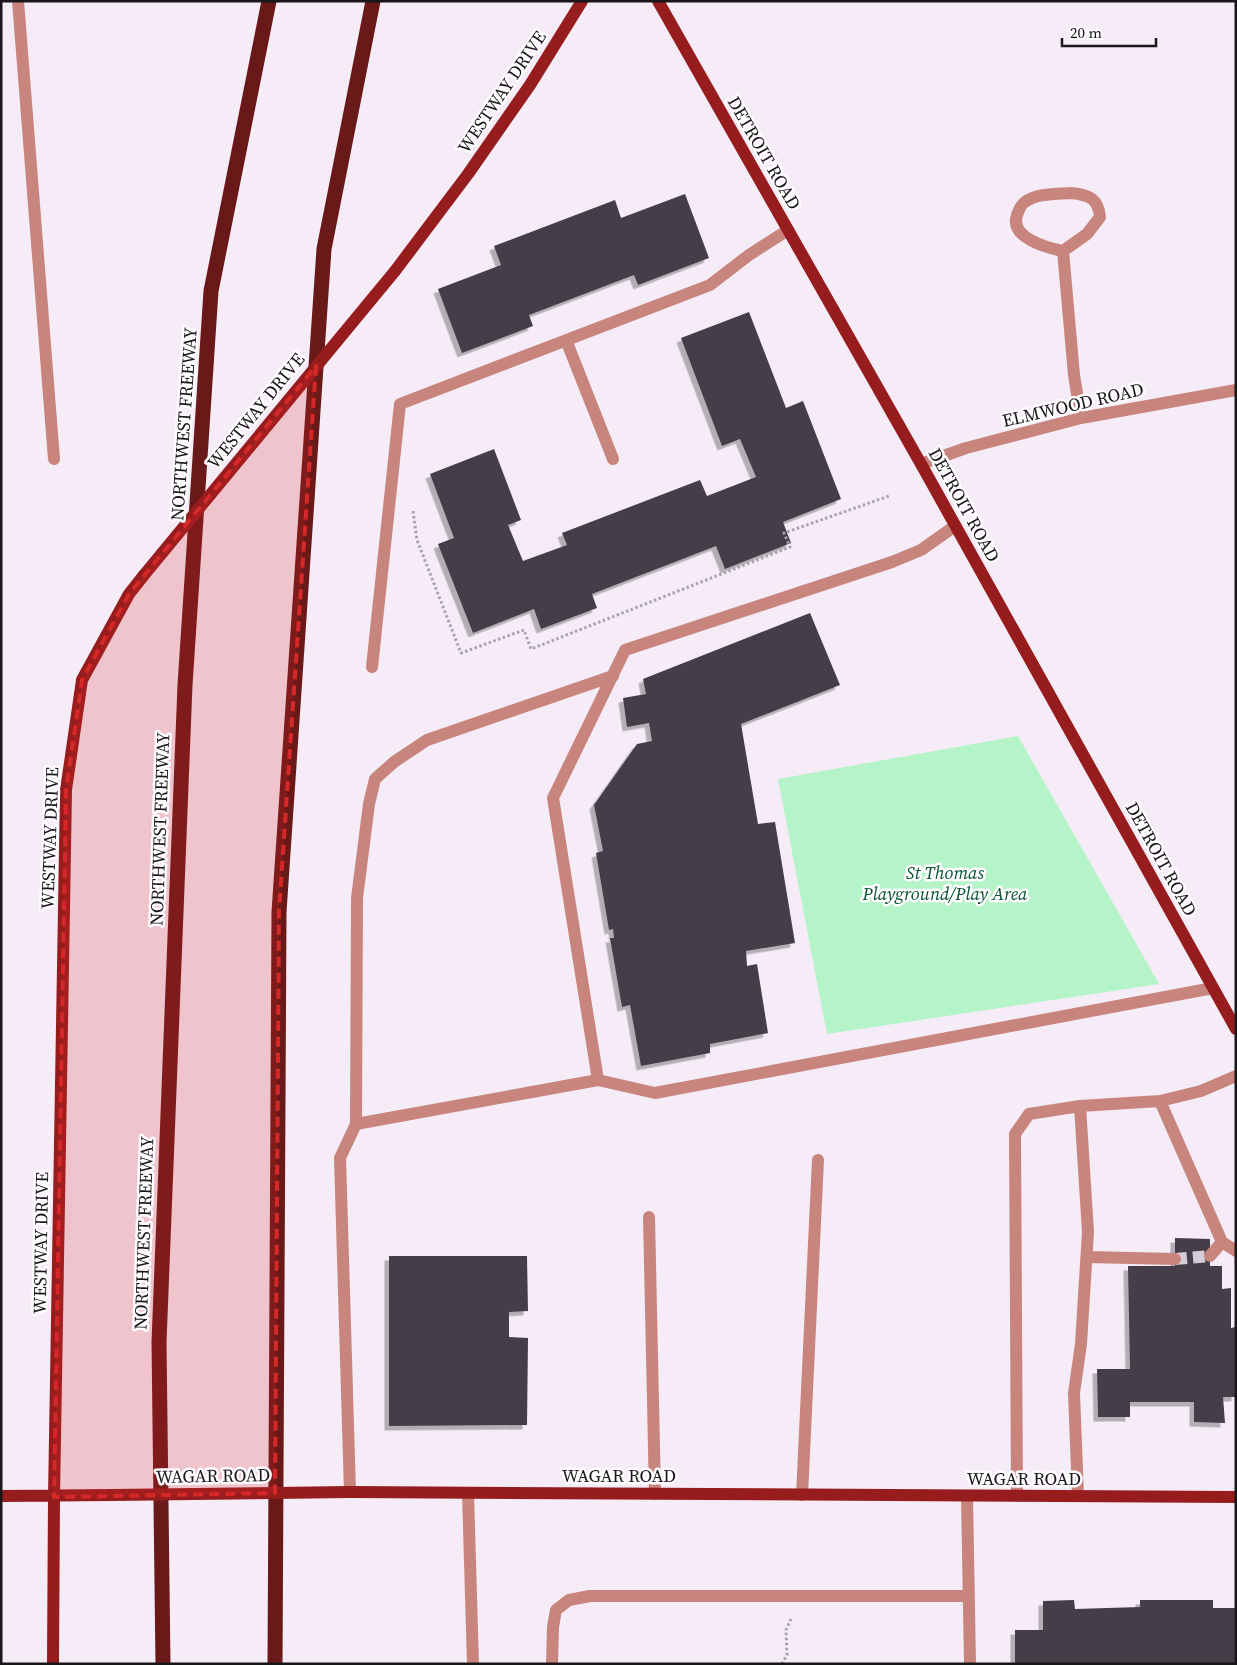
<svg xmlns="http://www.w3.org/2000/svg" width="1237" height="1665" viewBox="0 0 1237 1665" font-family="'Source Serif 4',serif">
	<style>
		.green { fill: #b5f4c9 }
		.building { fill: #443c46; filter: url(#shadow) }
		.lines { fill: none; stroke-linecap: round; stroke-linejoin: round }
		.minor-tunnel { stroke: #d4ccd6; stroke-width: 12; stroke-dasharray: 12 6; stroke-linecap: butt }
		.path { stroke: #a9a2ab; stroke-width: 3; stroke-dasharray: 2.5 2.5; stroke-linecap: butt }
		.minor { stroke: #c8857d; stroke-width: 12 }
		.major { stroke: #971c1d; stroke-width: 12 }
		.highway { stroke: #691a18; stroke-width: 15 }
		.major-bridge { stroke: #971c1d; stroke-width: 12 }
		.marked { fill: #d62828; fill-opacity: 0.2; stroke: #d62828; stroke-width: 4; stroke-dasharray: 10 6; stroke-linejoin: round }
		.labels { text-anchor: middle; stroke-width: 5; stroke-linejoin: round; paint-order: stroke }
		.street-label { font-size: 18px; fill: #1a171b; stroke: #fefcfe }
		.park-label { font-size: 18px; font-style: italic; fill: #08552f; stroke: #fefcfe }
	</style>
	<defs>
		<filter id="shadow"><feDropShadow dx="-4.5" dy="4.5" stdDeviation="0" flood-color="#0004"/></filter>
	</defs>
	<rect width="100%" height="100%" fill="#f5ecf7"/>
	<path class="green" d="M1018,736L1159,984L827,1034L778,779Z"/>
	<path class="building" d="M685,194L709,258L638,285L634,275L529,315L533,326L462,353L438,289L501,265L494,246L615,200L621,218Z
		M749,312L786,408L803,401L841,499L783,522L791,543L725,569L716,546L592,594L597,608L541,629L534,609L473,633L438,544L454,538L430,474L494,449L521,520L508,525L523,561L567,545L562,533L700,480L707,496L756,477L740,439L722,446L681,338Z
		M810,613L840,685L741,724L758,824L775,822L795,943L746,951L747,966L757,964L768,1033L710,1044V1053L641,1066L630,1005L622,1007L610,938H614L613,929L609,930L596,853L603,851L594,805L637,744L652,741L649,723L627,727L623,698L646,694L643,679Z
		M1175,1238L1210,1239V1266H1222V1289L1231,1288V1328L1236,1327V1397H1223L1225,1423L1194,1422V1402H1130V1417H1098L1097,1369H1130L1128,1266H1175Z
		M389,1256H527L528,1311L509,1312V1337L528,1338L527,1425L389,1426Z
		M1074,1600L1075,1609L1140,1607V1600H1213V1608H1236V1664H1015V1630H1043V1601Z"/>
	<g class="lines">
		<path class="minor-tunnel" d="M1175,1259L1210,1256"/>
		<path class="path" d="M413,511L417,540L461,653L524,630L531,649L790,547L784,533L889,496
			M782,1664L787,1655L786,1630L791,1619"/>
		<path class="minor" d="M18,1L54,459
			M1071,193C1089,195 1098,198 1100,217L1087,234L1063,251C1048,248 1009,238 1017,215C1019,210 1021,204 1025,202C1037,193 1057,194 1071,193Z
			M1063,251L1074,375L1081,418
			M566,340L613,459
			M921,464L966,448L1081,418L1236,390
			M955,526L921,550L892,562L625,650L553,798L598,1080L655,1093L1213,988
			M372,667L400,404L710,285L749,255L788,230
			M1160,1101L1222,1242L1210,1256
			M1080,1106L1160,1101L1201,1091L1236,1076
			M356,1124L357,898L369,804L375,779L394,762L427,740L613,676
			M649,1217L655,1494
			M1222,1242L1236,1251
			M1087,1257L1175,1259
			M350,1492L340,1158L356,1124L598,1080
			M468,1493L473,1664
			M802,1495L818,1160
			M967,1496L970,1664
			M1017,1496L1015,1134L1029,1114L1080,1106L1088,1232L1081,1344L1074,1393L1078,1496
			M552,1664L553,1627L556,1610L569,1600L590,1596H969"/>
		<path class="major" d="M658,1L921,464L1236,1029
			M395,271L468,174L530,85L582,1
			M350,1492L1236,1497
			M1,1496L112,1495
			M53,1664L54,1497L66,790L82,680L129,594L144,575"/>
		<path class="highway" d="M163,1664L159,1342L185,685L211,291L269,1
			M275,1664L279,912L324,249L373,1"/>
		<path class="major-bridge" d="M144,575L395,271
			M112,1495L350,1492"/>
	</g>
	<path class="marked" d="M316,366L279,912L275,1493L54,1497L66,790L82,680L129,594Z"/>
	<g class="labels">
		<g class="street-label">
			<text transform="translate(502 92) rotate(-56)" y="6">WESTWAY DRIVE</text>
			<text transform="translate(764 153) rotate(60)" y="6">DETROIT ROAD</text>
			<text transform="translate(1073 405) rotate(-13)" y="6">ELMWOOD ROAD</text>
			<text transform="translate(256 411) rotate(-51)" y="6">WESTWAY DRIVE</text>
			<text transform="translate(184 424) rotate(-86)" y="6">NORTHWEST FREEWAY</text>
			<text transform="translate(964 505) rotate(61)" y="6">DETROIT ROAD</text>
			<text transform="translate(160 829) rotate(-88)" y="6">NORTHWEST FREEWAY</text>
			<text transform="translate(50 838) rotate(-88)" y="6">WESTWAY DRIVE</text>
			<text transform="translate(1161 859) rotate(61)" y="6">DETROIT ROAD</text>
			<text transform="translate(144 1233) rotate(-88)" y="6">NORTHWEST FREEWAY</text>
			<text transform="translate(41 1243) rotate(-89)" y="6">WESTWAY DRIVE</text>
			<text transform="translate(213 1476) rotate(-1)" y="6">WAGAR ROAD</text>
			<text x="619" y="1482">WAGAR ROAD</text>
			<text x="1024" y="1485">WAGAR ROAD</text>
		</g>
		<g class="park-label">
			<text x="945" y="879">St Thomas<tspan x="945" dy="21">Playground/Play Area</tspan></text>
		</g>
	</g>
	<rect width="1237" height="1665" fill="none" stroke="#1a171b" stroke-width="5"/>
	<path d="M1062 38v8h94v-8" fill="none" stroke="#1a171b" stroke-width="2.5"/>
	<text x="1070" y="38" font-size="15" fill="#1a171b" stroke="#fefcfe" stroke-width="4" paint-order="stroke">20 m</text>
</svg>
